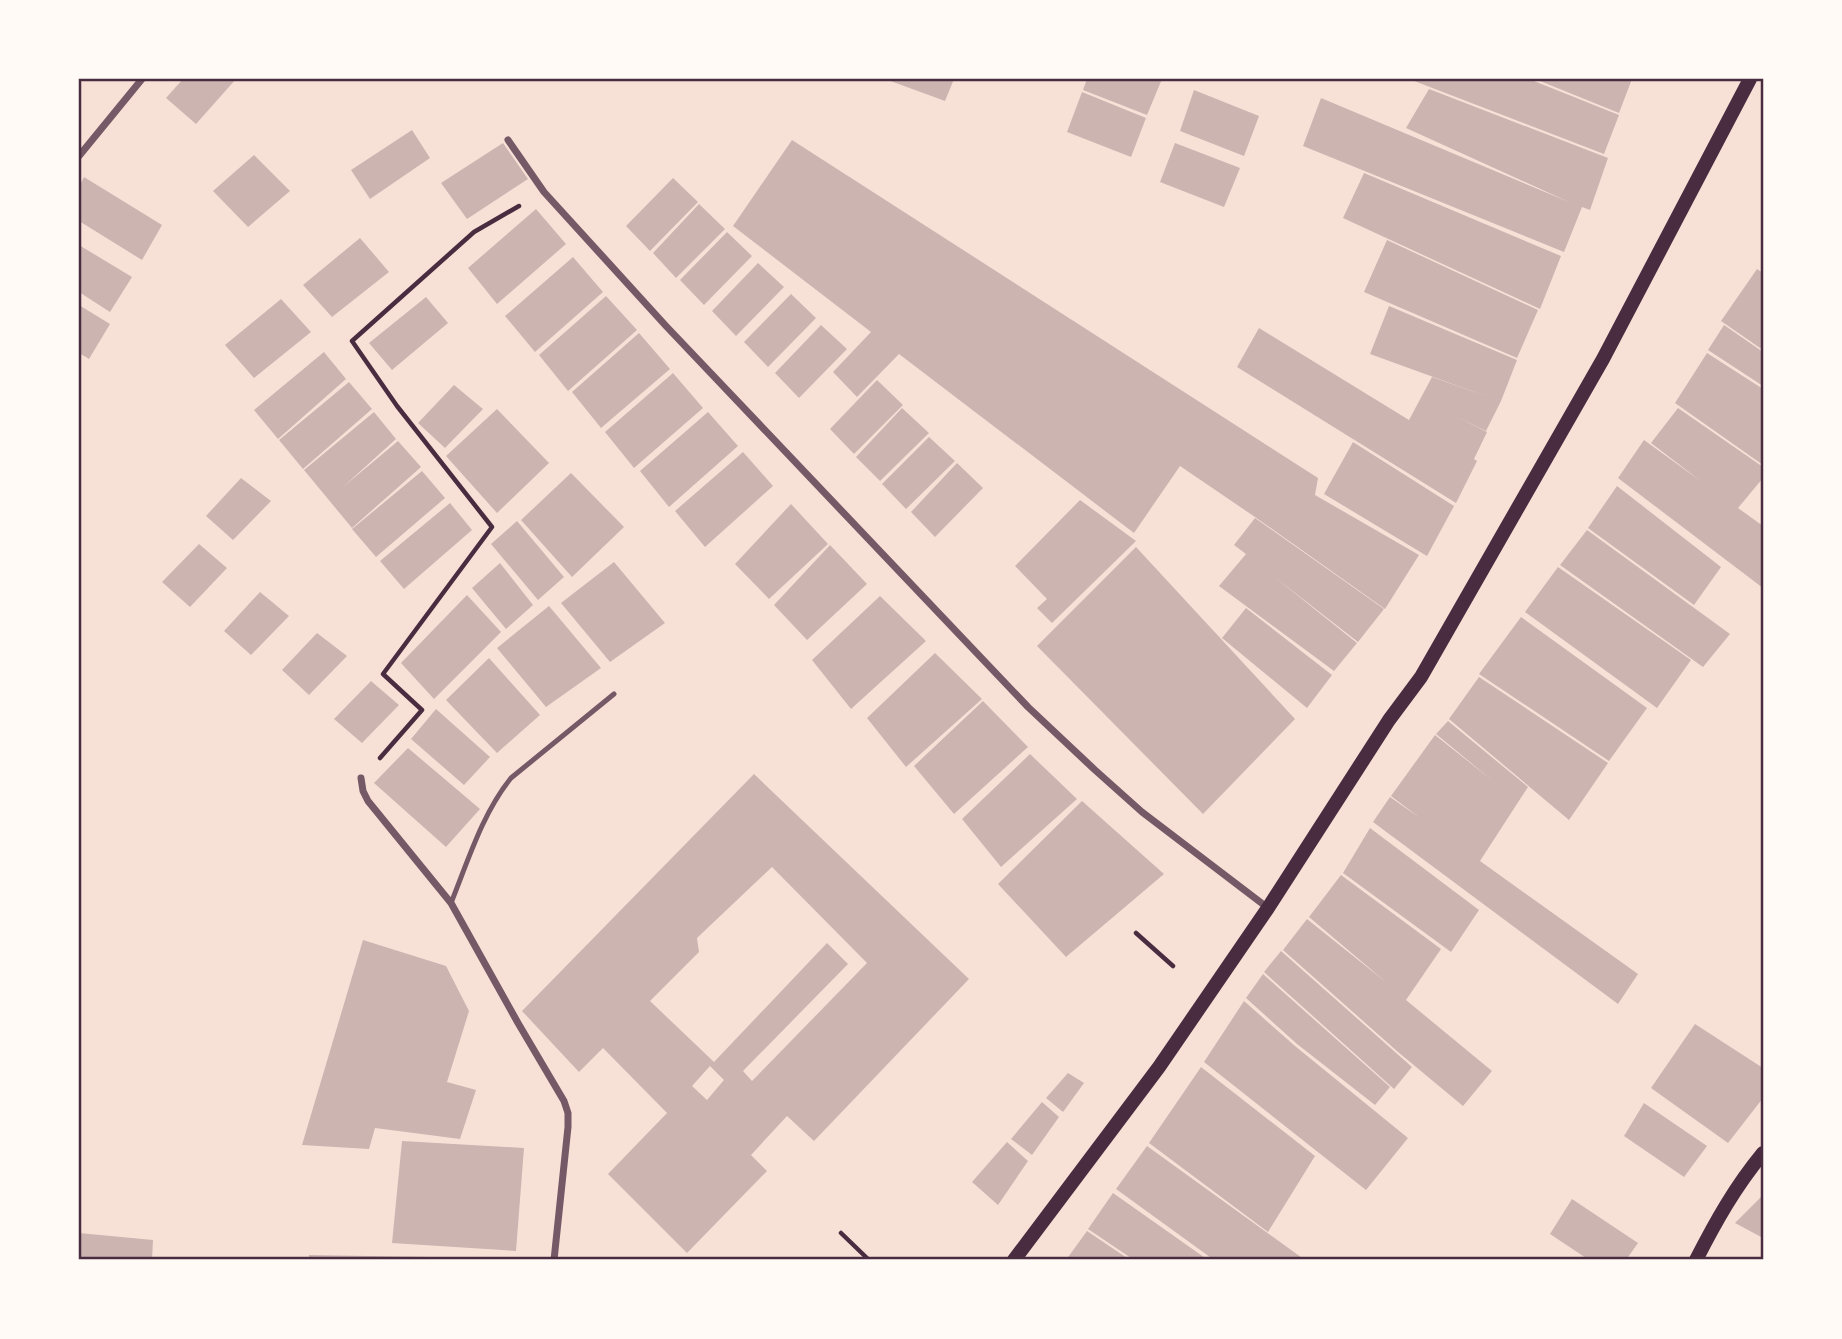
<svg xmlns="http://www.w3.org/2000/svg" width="1842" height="1339" viewBox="0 0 1842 1339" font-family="'Roboto Condensed',sans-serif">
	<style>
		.building { fill: #ccb4b1; fill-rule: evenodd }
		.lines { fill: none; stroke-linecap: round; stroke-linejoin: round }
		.path { stroke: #4a2c40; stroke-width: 4.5 }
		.service { stroke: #755966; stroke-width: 5 }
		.minor { stroke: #755966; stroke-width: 7 }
		.secondary { stroke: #4a2c40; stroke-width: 14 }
		.neatline { fill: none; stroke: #4a2c40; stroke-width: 2.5 }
	</style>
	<rect width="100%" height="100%" fill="#f7e1d7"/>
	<path class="building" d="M183,79H236L196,124L166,98Z
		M885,79H954L945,101Z
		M1087,79H1162L1147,115L1083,90Z
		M1409,79H1529L1619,115L1604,154Z
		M1535,79H1632L1619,113Z
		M1429,89L1608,158L1590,210L1582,207L1564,252L1303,146L1321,98L1569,202L1406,128Z
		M1194,90L1259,116L1244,156L1180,131Z
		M1082,92L1146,118L1131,157L1067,132Z
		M412,130L430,158L370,199L351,170Z
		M792,140L1318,478L1315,495L1419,555L1385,609L1255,517L1180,466L1134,533L899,354L857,397L833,372L871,332L733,226Z
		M503,143L528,179L467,219L441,183Z
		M1175,143L1240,168L1224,207L1160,182Z
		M254,155L290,191L248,227L213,191Z
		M1364,173L1561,256L1540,309L1343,218Z
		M84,177L162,225L142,260L79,221V187Z
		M673,178L698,202L650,251L626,226Z
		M699,204L725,229L676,278L653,253Z
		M536,209L566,244L497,304L468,268Z
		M727,232L752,256L704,305L680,280Z
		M360,238L389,272L332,317L303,285Z
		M1387,240L1538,310L1517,358L1364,292Z
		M79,245L132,277L110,312L79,292Z
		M573,257L603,292L535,352L505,316Z
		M758,263L784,287L736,336L712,311Z
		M1757,269L1763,273V350L1721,321Z
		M791,294L816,318L768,367L744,342Z
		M606,296L637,330L568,391L539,355Z
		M426,297L448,323L392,370L369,343Z
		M281,299L311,332L254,378L225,345Z
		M79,305L110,324L89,359L79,353Z
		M1389,306L1517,360L1501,401L1486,431L1455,416L1487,432L1474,459L1477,461L1456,503L1237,367L1259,328L1409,420L1432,377L1491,398L1370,354Z
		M821,325L847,349L799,398L775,373Z
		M1724,325L1763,352V386L1708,350Z
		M639,333L670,369L601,428L572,392Z
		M324,352L346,379L278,439L254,410Z
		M1707,353L1763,389V465L1675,403Z
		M673,373L703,408L634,468L605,432Z
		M877,380L903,405L854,454L830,429Z
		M349,382L372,409L303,469L279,440Z
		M454,385L483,409L445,448L418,423Z
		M902,408L929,433L880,481L856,457Z
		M1678,408L1763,467V478L1738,508L1763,526V588L1618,478L1644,440L1702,482L1651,443Z
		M497,409L549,463L497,513L446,456Z
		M374,412L396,439L343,487L398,441L421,467L352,528L304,470Z
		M708,412L738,446L669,507L640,471Z
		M929,437L955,461L906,509L882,484Z
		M1353,442L1454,506L1427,556L1324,494Z
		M743,452L773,486L705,547L675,511Z
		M957,463L983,488L935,537L911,512Z
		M422,471L445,498L376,557L352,529Z
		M571,473L624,527L572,577L521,520Z
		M241,478L271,501L233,540L206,516Z
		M1617,486L1721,567L1694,605L1588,528Z
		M1080,500L1136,541L1052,623L1037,608L1047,599L1015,566Z
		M450,503L472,530L404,589L380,561Z
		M791,504L828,544L769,599L735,564Z
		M1255,518L1384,609L1358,642L1272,575L1357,643L1334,671L1219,586L1246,554L1234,545Z
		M517,521L564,577L538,600L491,544Z
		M1587,530L1730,634L1703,667L1560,565Z
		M199,544L227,568L190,607L162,582Z
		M830,545L867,584L807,640L774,605Z
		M1136,547L1295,719L1203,814L1037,646Z
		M614,562L665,623L610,662L561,603Z
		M500,563L533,605L506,629L472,588Z
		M1558,567L1691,660L1657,708L1525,612Z
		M260,592L289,616L251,655L224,631Z
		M467,595L501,632L434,699L401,663Z
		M880,596L926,641L851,709L812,660Z
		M549,606L601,668L546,707L497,648Z
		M1246,608L1332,675L1307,708L1222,638Z
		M1521,617L1647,708L1609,761L1479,674Z
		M317,633L347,656L309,695L282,670Z
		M935,653L982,699L906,767L867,718Z
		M489,658L540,715L497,753L446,700Z
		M1479,677L1608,763L1569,820L1449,719Z
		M371,681L399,705L362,743L334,719Z
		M983,701L1028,747L954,814L914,766Z
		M436,709L490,757L464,785L411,739Z
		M1448,721L1528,787L1480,861L1638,974L1618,1004L1373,822L1390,797L1420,818L1391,796L1435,735L1493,781L1436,734Z
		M408,748L480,809L446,847L374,783Z
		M1030,754L1077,799L1001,867L962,819Z
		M754,774L969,979L814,1141L787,1116L751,1155L767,1171L687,1253L608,1174L667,1113L603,1048L579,1072L522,1011ZM772,867L867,963L752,1081L743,1071L848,964L827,943L714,1062L650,1001L699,952L697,938ZM710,1066L724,1080L707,1100L692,1086Z
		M1082,801L1164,874L1066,957L998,884Z
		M1370,828L1479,910L1451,952L1343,873Z
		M1341,875L1441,949L1406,1000L1492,1071L1463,1106L1398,1052L1283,950L1307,919L1387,983L1309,917Z
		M363,940L446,966L469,1011L447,1082L476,1090L460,1139L375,1128L369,1149L302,1145Z
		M1281,951L1412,1067L1394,1089L1264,972Z
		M1263,974L1390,1087L1375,1105L1297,1044L1246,998Z
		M1244,1001L1295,1046L1408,1138L1366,1190L1204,1062Z
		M1695,1024L1763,1068V1098L1728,1143L1651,1088Z
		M1201,1067L1315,1156L1268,1232L1149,1143Z
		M1068,1073L1084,1083L1063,1112L1046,1098Z
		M1042,1102L1059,1117L1032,1155L1011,1139Z
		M1644,1103L1707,1146L1684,1177L1624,1136Z
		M402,1141L524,1148L516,1251L392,1243Z
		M1007,1142L1028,1161L998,1205L972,1182Z
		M1147,1146L1305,1260H1214L1116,1189Z
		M1113,1193L1208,1260H1134L1088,1229Z
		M1763,1195V1238L1735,1223Z
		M1572,1199L1638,1243L1626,1260H1589L1550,1234Z
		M1087,1231L1130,1260H1066Z
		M79,1233L153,1240L152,1260H79Z
		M309,1255L492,1258V1260H309Z"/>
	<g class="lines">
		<path class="path" d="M380,758L422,710L383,674L492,527L397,406L352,341L474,232L519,206
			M1136,933L1173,966
			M841,1233L869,1260"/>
		<path class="service" d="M451,903C468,861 482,814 511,778L614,694"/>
		<path class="minor" d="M508,140L544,192L666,326L1028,707L1095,770L1142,812L1268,908
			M79,156L142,79
			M361,778L363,791L368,801L451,903L518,1023L564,1101L568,1113V1127L554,1260"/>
		<path class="secondary" d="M1014,1260L1159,1067L1268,908L1389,720L1421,677L1603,359L1750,79
			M1696,1260C1716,1221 1735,1187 1763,1153"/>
	</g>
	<rect width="1842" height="1339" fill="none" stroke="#fffaf5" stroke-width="161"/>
	<rect x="80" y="80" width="1682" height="1178" class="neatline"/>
</svg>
